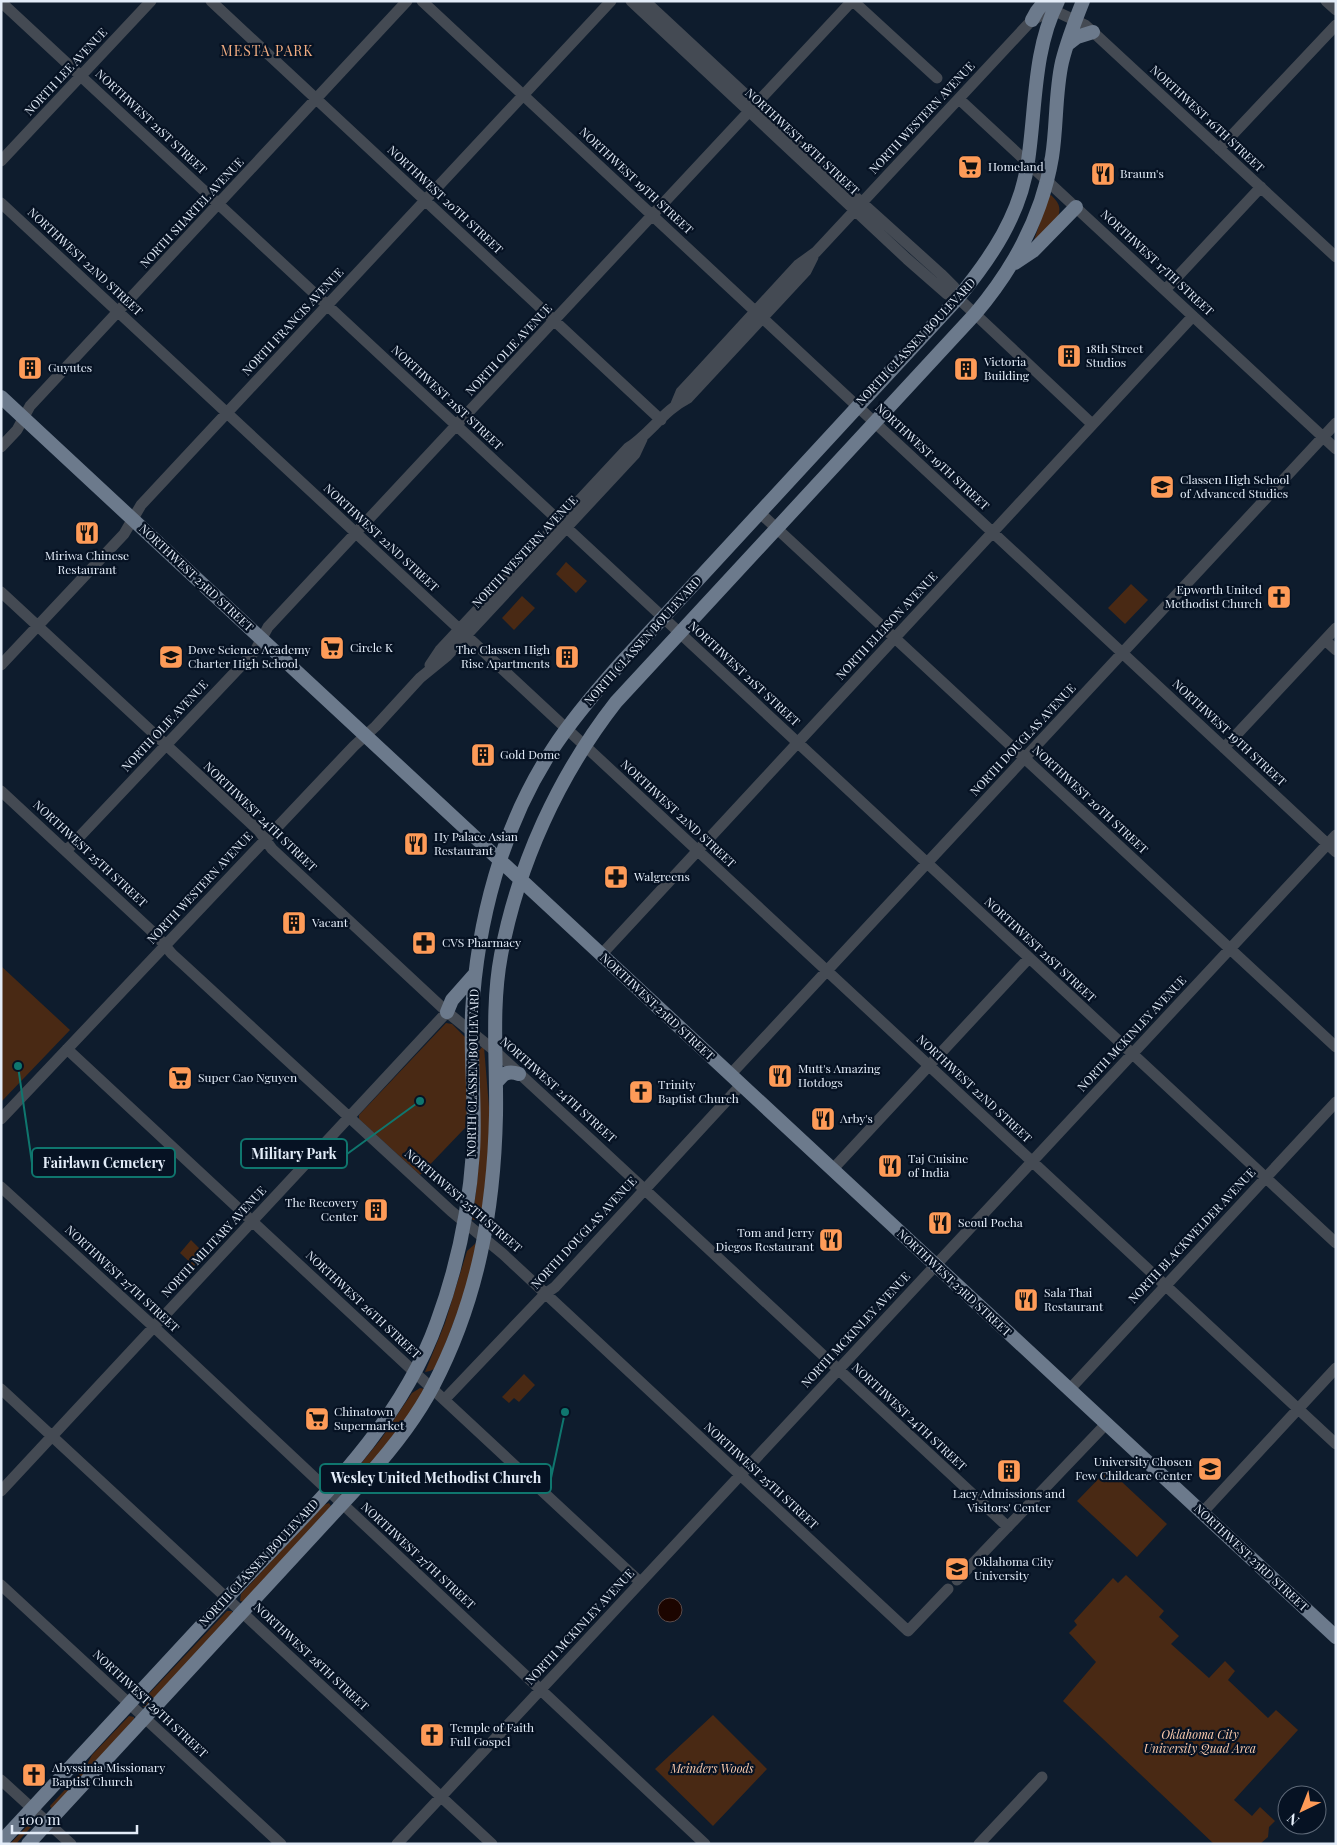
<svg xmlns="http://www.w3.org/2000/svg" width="1337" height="1845" viewBox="0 0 1337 1845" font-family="'Playfair Display',serif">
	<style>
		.green { fill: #492914 }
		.water { fill: #1c0500; stroke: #584a4a }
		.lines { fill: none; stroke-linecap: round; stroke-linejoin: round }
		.minor { stroke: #444a53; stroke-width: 11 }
		.major { stroke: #6c7a8c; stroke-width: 14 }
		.labels { text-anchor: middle; stroke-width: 4.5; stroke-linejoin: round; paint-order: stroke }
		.street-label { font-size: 12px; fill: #e3ecf8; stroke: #061223 }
		.poi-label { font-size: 12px; fill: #e3ecf8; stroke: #061223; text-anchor: start }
		.park-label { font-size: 12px; font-style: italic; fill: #f9c9ac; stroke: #061223 }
		.neighbourhood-label { font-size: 14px; letter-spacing: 1px; fill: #f2ad81; stroke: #061223 }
		.leader { fill: none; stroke: #0f766e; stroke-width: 2 }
		.callout-dot { fill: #0f766e; stroke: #061223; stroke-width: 2 }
		.callout { fill: #061223; stroke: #0f766e; stroke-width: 2 }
		.callout-label { font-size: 14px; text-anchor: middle; font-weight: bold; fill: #e3ecf8 }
	</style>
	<rect width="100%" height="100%" fill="#0e1c2d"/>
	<path class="green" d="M1051,195C1059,203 1062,208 1057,219L1032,246L1049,196Z
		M566,562L587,581L576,593L556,574Z
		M1131,584L1148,600L1125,624L1108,608Z
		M522,596L535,608L514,630L502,618Z
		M1,966L70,1030L1,1102Z
		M446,1023L452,1024L465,1037L468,1128H465L420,1175L359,1119V1115Z
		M482,1047H484L491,1131L482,1213L475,1220H473L472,1218C482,1163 481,1108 478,1052Z
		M191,1240L205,1254L194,1266L180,1253Z
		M476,1243L468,1285L436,1368L430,1371L425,1372L445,1323L467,1251Z
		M524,1374L535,1385L519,1402L514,1398L509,1403L502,1397Z
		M420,1388L425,1389L393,1440L345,1494L341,1495L339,1491L341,1488L381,1439L412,1393Z
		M1108,1469L1167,1524L1137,1557L1077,1501Z
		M329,1503L332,1508L244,1602L240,1601L241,1594L324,1505Z
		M1126,1575L1164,1611L1159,1617L1179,1636L1171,1644L1209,1678L1225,1661L1235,1671L1228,1680L1268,1718L1276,1710L1298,1730L1234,1800L1252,1816L1260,1807L1275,1821L1269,1827L1268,1837L1260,1844H1214L1063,1701L1096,1662L1069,1633L1077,1625L1074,1621L1113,1578L1118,1583Z
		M227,1611H232V1615L147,1707H143L142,1702L145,1698Z
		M713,1715L767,1769L713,1826L655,1769Z
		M129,1716L134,1717V1719L53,1809L51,1808L50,1806L85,1768L92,1755Z
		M30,1823L31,1827L16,1844H10Z"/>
	<path class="water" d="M658 1610a12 12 0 1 1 24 0a12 12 0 1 1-24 0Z"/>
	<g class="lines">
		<path class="minor" d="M211,1L661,420
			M422,1L1336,852
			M631,1L907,259L947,294L958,298L1092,424
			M645,1L849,191L941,274L954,287L958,298
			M853,1L937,78
			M1326,1L1336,10
			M1,2L1336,1243
			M959,99L1336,449
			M1219,149L1336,25
			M1,161L151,1
			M1,203L1336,1444
			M1165,290L1261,187
			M676,404L681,392L695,377L798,265L816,252L1032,20L1053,10L1085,25L1093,32L1336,257
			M1,447L17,430L30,406L407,1
			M759,512L1336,1047
			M1,592L259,831L272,849L447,1012L495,1051L601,1149L1008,1527
			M1325,640L1336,650
			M1,665L124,534L141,505L611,1
			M430,665L440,650L628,448C650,434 664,410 688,398L806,271L813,257
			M1224,748L1336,628
			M1,791L156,935L172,954L183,964L451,1211L503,1254L908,1631L948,1589
			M66,851L255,651L268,627L852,1
			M601,955L1193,316
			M67,1049L640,1582
			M730,1075L1336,423
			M1,1119L354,746L376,726L420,678L447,656L635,454L642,439
			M832,1170L1029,958
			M1,1187L154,1327L705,1844
			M1,1389L492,1844
			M1069,1390L1336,1102
			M445,1399L545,1294L555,1287L741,1085
			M1,1491L447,1012
			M1202,1513L1336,1368
			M957,1580L1106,1424
			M1,1585L281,1844
			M1,1780L71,1844
			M397,1844L1336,835
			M979,1844L1042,1777"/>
		<path class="major" d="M1032,20L1037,11L1045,1
			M1068,44L1077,37L1093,32
			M1015,263L1033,251L1076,207
			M1,397L1336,1637
			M447,1012L452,1000L475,974
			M496,1083C503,1074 507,1070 519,1074
			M1,1842C77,1761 152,1678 228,1597C305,1513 398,1432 437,1322C457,1268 469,1210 473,1152C476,1106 470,1060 472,1013C477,923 502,826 552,750C572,719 597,690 621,663L958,298C991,258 1021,214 1028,161C1036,108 1033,50 1058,1
			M28,1844L367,1477C392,1449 416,1419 433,1386C478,1300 494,1210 496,1115C497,1062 491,1008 501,955C518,864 559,775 616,702L975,314C1014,268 1042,217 1052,157C1057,126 1055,93 1062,62C1067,42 1075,21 1083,1"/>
	</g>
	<defs>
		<symbol id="supermarket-square" viewBox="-11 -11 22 22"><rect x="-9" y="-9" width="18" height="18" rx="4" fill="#fe9b58" stroke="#061223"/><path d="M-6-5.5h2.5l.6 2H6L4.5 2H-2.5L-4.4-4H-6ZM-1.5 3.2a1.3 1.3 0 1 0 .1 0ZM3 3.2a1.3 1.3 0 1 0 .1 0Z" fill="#111"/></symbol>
		<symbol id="restaurant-square" viewBox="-11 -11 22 22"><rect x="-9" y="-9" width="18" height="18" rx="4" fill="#fe9b58" stroke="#061223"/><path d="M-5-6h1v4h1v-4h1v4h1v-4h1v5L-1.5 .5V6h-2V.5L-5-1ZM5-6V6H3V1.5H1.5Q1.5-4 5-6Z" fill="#111"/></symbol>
		<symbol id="building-square" viewBox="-11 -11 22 22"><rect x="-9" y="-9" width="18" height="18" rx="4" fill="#fe9b58" stroke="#061223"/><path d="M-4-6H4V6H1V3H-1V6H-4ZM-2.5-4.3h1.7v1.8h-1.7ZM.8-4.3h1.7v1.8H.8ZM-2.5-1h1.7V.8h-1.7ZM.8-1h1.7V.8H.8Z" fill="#111"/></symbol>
		<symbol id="school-square" viewBox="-11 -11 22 22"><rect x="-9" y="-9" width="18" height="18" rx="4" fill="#fe9b58" stroke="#061223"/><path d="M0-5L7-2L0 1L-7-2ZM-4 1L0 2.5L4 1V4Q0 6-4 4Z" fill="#111"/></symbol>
		<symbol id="church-square" viewBox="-11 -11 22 22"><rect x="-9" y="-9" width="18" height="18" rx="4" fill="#fe9b58" stroke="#061223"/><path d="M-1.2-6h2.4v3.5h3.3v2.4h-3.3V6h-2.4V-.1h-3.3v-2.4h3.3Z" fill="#111"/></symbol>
		<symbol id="pharmacy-square" viewBox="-11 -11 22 22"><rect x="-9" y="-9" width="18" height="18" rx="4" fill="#fe9b58" stroke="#061223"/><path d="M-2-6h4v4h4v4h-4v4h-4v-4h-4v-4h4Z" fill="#111"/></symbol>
		<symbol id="university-square" viewBox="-11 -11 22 22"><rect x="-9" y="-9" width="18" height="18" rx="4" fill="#fe9b58" stroke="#061223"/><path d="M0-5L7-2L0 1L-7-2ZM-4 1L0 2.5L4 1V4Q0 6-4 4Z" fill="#111"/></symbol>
	</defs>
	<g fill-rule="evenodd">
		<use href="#supermarket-square" x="956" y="153" width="28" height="28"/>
		<use href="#restaurant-square" x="1089" y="160" width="28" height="28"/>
		<use href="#building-square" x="1055" y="342" width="28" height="28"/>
		<use href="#building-square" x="16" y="354" width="28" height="28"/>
		<use href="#building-square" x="952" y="355" width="28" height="28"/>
		<use href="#school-square" x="1148" y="473" width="28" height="28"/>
		<use href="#restaurant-square" x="73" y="519" width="28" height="28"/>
		<use href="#church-square" x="1265" y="583" width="28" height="28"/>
		<use href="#supermarket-square" x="318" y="634" width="28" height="28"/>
		<use href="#school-square" x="157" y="643" width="28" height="28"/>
		<use href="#building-square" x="553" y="643" width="28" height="28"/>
		<use href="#building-square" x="469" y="741" width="28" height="28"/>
		<use href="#restaurant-square" x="402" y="830" width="28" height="28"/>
		<use href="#pharmacy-square" x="602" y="863" width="28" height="28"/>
		<use href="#building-square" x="280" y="909" width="28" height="28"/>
		<use href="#pharmacy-square" x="410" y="929" width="28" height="28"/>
		<use href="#restaurant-square" x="766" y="1062" width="28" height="28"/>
		<use href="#supermarket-square" x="166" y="1064" width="28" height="28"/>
		<use href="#church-square" x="627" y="1078" width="28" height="28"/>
		<use href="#restaurant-square" x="809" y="1105" width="28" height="28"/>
		<use href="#restaurant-square" x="876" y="1152" width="28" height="28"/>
		<use href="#building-square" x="362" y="1196" width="28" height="28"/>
		<use href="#restaurant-square" x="926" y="1209" width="28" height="28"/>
		<use href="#restaurant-square" x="817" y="1226" width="28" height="28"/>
		<use href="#restaurant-square" x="1012" y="1286" width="28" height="28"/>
		<use href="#supermarket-square" x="303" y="1405" width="28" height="28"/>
		<use href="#school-square" x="1196" y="1455" width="28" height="28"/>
		<use href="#building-square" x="995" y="1457" width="28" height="28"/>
		<use href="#university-square" x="943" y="1555" width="28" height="28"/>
		<use href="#church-square" x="418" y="1721" width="28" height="28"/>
		<use href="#church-square" x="20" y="1761" width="28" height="28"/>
	</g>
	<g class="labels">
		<g class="street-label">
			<text transform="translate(66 72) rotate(-47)" y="4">NORTH LEE AVENUE</text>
			<text transform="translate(922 118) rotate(-47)" y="4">NORTH WESTERN AVENUE</text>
			<text transform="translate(1207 119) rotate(43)" y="4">NORTHWEST 16TH STREET</text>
			<text transform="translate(151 122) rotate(43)" y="4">NORTHWEST 21ST STREET</text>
			<text transform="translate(802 142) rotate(43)" y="4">NORTHWEST 18TH STREET</text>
			<text transform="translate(636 181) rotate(43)" y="4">NORTHWEST 19TH STREET</text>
			<text transform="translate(445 200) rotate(43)" y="4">NORTHWEST 20TH STREET</text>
			<text transform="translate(192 213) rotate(-47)" y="4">NORTH SHARTEL AVENUE</text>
			<text transform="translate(85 262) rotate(43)" y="4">NORTHWEST 22ND STREET</text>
			<text transform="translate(1157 263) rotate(43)" y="4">NORTHWEST 17TH STREET</text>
			<text transform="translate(293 322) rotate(-47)" y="4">NORTH FRANCIS AVENUE</text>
			<text transform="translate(916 342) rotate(-47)" y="4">NORTH CLASSEN BOULEVARD</text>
			<text transform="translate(509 350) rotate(-47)" y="4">NORTH OLIE AVENUE</text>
			<text transform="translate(447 398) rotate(43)" y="4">NORTHWEST 21ST STREET</text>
			<text transform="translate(932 457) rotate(43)" y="4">NORTHWEST 19TH STREET</text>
			<text transform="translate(381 538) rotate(43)" y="4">NORTHWEST 22ND STREET</text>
			<text transform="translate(525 552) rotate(-47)" y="4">NORTH WESTERN AVENUE</text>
			<text transform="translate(196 578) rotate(43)" y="4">NORTHWEST 23RD STREET</text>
			<text transform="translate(887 626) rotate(-47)" y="4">NORTH ELLISON AVENUE</text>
			<text transform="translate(643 641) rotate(-48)" y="4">NORTH CLASSEN BOULEVARD</text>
			<text transform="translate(744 674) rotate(43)" y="4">NORTHWEST 21ST STREET</text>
			<text transform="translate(165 726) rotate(-47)" y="4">NORTH OLIE AVENUE</text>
			<text transform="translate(1229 733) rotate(43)" y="4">NORTHWEST 19TH STREET</text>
			<text transform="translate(1023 740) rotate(-47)" y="4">NORTH DOUGLAS AVENUE</text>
			<text transform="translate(1090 800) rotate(43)" y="4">NORTHWEST 20TH STREET</text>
			<text transform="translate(678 814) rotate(43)" y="4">NORTHWEST 22ND STREET</text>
			<text transform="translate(260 817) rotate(44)" y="4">NORTHWEST 24TH STREET</text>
			<text transform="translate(90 854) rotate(43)" y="4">NORTHWEST 25TH STREET</text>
			<text transform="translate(200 888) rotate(-47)" y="4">NORTH WESTERN AVENUE</text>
			<text transform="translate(1040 950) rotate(43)" y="4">NORTHWEST 21ST STREET</text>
			<text transform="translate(657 1007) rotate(43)" y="4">NORTHWEST 23RD STREET</text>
			<text transform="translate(1132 1034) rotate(-47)" y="4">NORTH MCKINLEY AVENUE</text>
			<text transform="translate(473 1073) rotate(-89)" y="4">NORTH CLASSEN BOULEVARD</text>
			<text transform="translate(974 1089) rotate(43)" y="4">NORTHWEST 22ND STREET</text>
			<text transform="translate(558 1090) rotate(42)" y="4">NORTHWEST 24TH STREET</text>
			<text transform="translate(463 1201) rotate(41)" y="4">NORTHWEST 25TH STREET</text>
			<text transform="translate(584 1233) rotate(-47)" y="4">NORTH DOUGLAS AVENUE</text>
			<text transform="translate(1192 1236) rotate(-47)" y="4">NORTH BLACKWELDER AVENUE</text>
			<text transform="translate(214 1242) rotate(-47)" y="4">NORTH MILITARY AVENUE</text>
			<text transform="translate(122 1279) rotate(43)" y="4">NORTHWEST 27TH STREET</text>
			<text transform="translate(954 1283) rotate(43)" y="4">NORTHWEST 23RD STREET</text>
			<text transform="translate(363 1305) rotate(43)" y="4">NORTHWEST 26TH STREET</text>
			<text transform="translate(856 1330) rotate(-47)" y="4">NORTH MCKINLEY AVENUE</text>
			<text transform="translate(909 1417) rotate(43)" y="4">NORTHWEST 24TH STREET</text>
			<text transform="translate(761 1476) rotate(43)" y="4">NORTHWEST 25TH STREET</text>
			<text transform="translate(418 1556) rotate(43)" y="4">NORTHWEST 27TH STREET</text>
			<text transform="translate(1251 1558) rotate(43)" y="4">NORTHWEST 23RD STREET</text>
			<text transform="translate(259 1563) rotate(-47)" y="4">NORTH CLASSEN BOULEVARD</text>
			<text transform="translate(580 1627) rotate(-47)" y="4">NORTH MCKINLEY AVENUE</text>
			<text transform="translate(311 1657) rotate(43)" y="4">NORTHWEST 28TH STREET</text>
			<text transform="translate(150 1704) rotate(43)" y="4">NORTHWEST 29TH STREET</text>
		</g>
		<g class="poi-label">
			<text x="988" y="171">Homeland</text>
			<text x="1120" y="178">Braum's</text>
			<text x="1086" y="353">18th Street<tspan x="1086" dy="14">Studios</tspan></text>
			<text x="984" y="366">Victoria<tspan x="984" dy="14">Building</tspan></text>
			<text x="48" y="372">Guyutes</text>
			<text x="1180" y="484">Classen High School<tspan x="1180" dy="14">of Advanced Studies</tspan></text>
			<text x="87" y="560" text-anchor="middle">Miriwa Chinese<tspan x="87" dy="14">Restaurant</tspan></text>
			<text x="1262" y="594" text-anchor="end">Epworth United<tspan x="1262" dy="14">Methodist Church</tspan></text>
			<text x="350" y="652">Circle K</text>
			<text x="188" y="654">Dove Science Academy<tspan x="188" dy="14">Charter High School</tspan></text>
			<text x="550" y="654" text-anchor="end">The Classen High<tspan x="550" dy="14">Rise Apartments</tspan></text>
			<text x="500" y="759">Gold Dome</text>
			<text x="434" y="841">Hy Palace Asian<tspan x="434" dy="14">Restaurant</tspan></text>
			<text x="634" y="881">Walgreens</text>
			<text x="312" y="927">Vacant</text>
			<text x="442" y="947">CVS Pharmacy</text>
			<text x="798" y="1073">Mutt's Amazing<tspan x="798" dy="14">Hotdogs</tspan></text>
			<text x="198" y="1082">Super Cao Nguyen</text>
			<text x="658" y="1089">Trinity<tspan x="658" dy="14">Baptist Church</tspan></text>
			<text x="840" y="1123">Arby's</text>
			<text x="908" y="1163">Taj Cuisine<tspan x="908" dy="14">of India</tspan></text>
			<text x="358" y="1207" text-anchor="end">The Recovery<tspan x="358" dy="14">Center</tspan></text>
			<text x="958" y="1227">Seoul Pocha</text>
			<text x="814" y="1237" text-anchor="end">Tom and Jerry<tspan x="814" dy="14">Diegos Restaurant</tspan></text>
			<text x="1044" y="1297">Sala Thai<tspan x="1044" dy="14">Restaurant</tspan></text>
			<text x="334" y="1416">Chinatown<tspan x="334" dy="14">Supermarket</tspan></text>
			<text x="1192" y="1466" text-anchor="end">University Chosen<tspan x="1192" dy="14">Few Childcare Center</tspan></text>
			<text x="1009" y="1498" text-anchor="middle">Lacy Admissions and<tspan x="1009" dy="14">Visitors' Center</tspan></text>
			<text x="974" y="1566">Oklahoma City<tspan x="974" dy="14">University</tspan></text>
			<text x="450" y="1732">Temple of Faith<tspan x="450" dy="14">Full Gospel</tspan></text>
			<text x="52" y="1772">Abyssinia Missionary<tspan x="52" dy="14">Baptist Church</tspan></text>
		</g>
		<g class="park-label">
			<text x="1200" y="1739">Oklahoma City<tspan x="1200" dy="14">University Quad Area</tspan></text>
			<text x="712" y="1773">Meinders Woods</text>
		</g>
		<g class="neighbourhood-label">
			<text x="267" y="56">MESTA PARK</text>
		</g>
	</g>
	<path class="leader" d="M420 1101L347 1154M18 1066L32 1163M565 1412L551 1478"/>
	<g class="callout-dot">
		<circle cx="420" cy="1101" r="5"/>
		<circle cx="18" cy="1066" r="5"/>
		<circle cx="565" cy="1412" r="5"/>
	</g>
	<g class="callout">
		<rect x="241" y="1139" width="106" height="29" rx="5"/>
		<rect x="32" y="1148" width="143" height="29" rx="5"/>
		<rect x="320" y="1464" width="231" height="29" rx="5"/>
	</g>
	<g class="callout-label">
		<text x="294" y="1159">Military Park</text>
		<text x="104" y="1168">Fairlawn Cemetery</text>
		<text x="436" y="1483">Wesley United Methodist Church</text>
	</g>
	<rect width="1337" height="1845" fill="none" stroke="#e3ecf8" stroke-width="5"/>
	<g transform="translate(1302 1810) rotate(223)"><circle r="24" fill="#061223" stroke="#5e6978"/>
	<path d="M0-4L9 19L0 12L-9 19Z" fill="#fe9b58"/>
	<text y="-8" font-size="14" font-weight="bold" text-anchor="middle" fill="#e3ecf8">N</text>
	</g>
	<path d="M12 1825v8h125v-8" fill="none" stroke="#e3ecf8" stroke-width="2.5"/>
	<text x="20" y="1825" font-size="15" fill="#e3ecf8" stroke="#061223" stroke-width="4" paint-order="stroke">100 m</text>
</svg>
